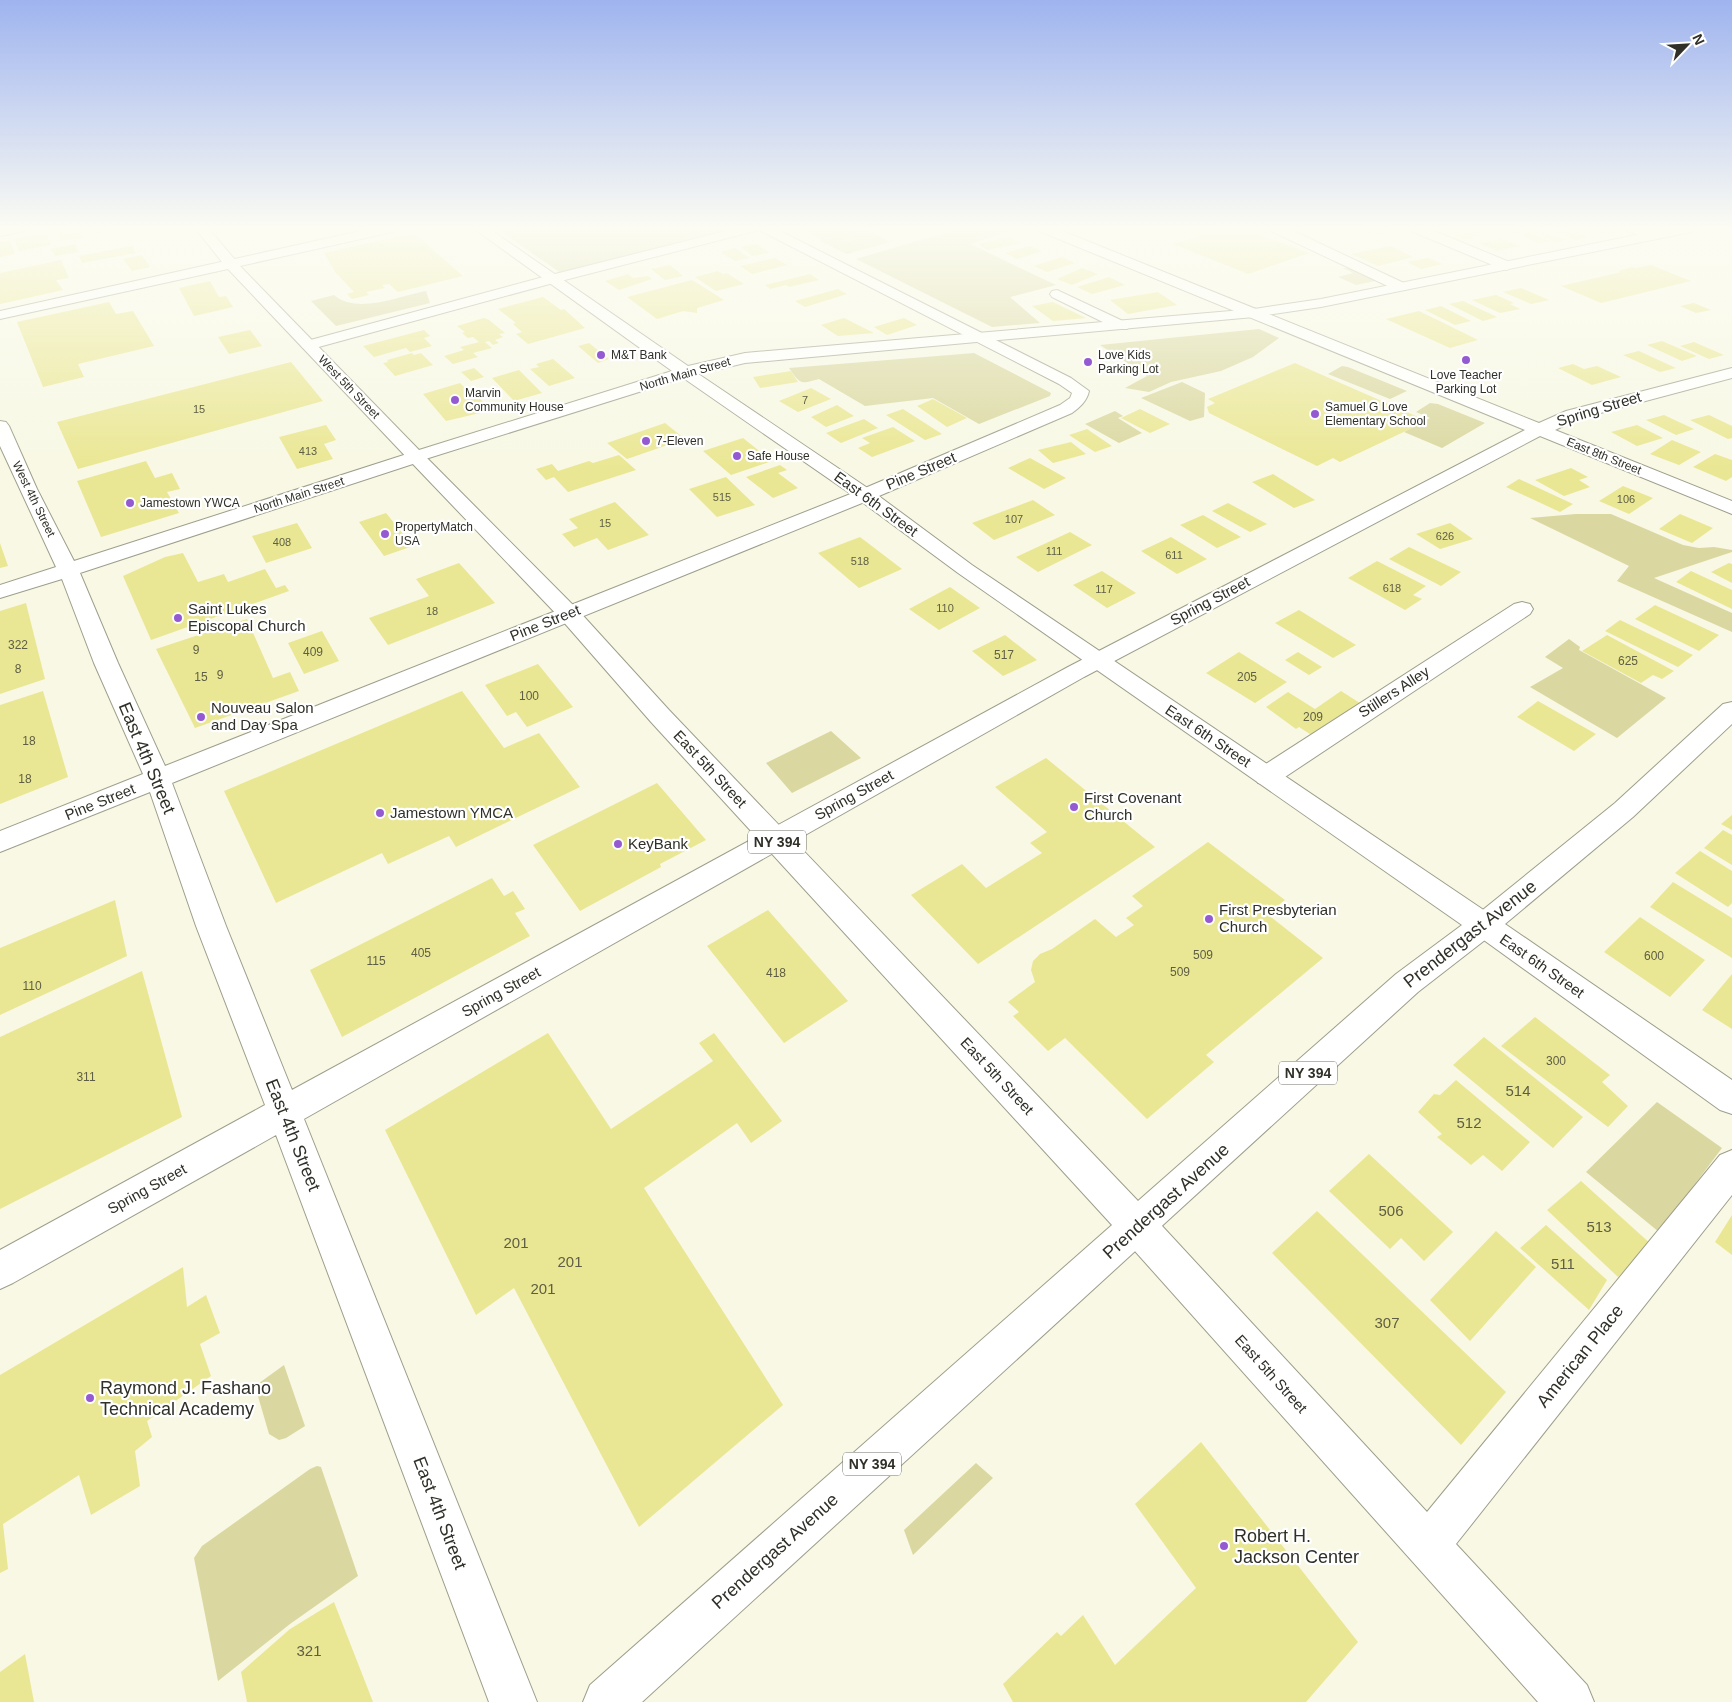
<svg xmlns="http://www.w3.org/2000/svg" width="1732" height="1702" viewBox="0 0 1732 1702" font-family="Helvetica,sans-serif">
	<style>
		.green { fill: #dad8a0 }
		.building { fill: #eae794 }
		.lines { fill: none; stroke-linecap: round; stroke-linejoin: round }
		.minor-casing { stroke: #9e9e8c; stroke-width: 2 }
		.major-casing { stroke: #9e9e8c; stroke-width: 2 }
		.highway-casing { stroke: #9e9e8c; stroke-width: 2 }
		.minor { fill: #fff; fill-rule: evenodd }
		.major { fill: #fff; fill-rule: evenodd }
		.highway { fill: #fff; fill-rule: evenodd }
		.poi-dot { fill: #945ad1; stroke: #fff; stroke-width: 2 }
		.labels { text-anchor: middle; stroke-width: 4.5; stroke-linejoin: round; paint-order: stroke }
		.far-number-label { font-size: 11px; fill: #5e5e44 }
		.far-poi-label { font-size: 12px; fill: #303029; stroke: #fff; text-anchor: start }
		.far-street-label { font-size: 12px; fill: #303029; stroke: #fff }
		.number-label { font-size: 12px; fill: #5e5e44 }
		.shield { fill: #fff; stroke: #6e6e69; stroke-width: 1 }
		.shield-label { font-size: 14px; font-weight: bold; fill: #303029 }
		.street-label { font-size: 15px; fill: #303029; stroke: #fff }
		.poi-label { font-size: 15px; fill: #303029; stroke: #fff; text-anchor: start }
		.near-number-label { font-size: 15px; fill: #5e5e44 }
		.near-street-label { font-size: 18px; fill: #303029; stroke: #fff }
		.near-poi-label { font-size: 18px; fill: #303029; stroke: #fff; text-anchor: start }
	</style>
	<rect width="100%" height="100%" fill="#f8f8e5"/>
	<path class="green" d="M496,228H747L562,274Z
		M813,228H864L890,242L847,254L820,241L821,239L805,231Z
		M961,228L1015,229L970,244L1056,285L1010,297L1040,323L992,327L856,259Z
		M1343,268H1348L1375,281L1356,285L1338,277L1353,273Z
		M426,291L430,303L336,326L311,301L334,295C357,315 399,296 426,291Z
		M1259,329L1279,338L1253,357L1221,371L1171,382L1149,392L1125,388L1147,376L1100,345Z
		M974,353L1051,393L1050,396L979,424L933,398L865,406L819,379C800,384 801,385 789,368Z
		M1342,366L1348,367L1407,391L1390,399L1328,374Z
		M1182,382L1205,393L1204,417L1190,421L1141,398Z
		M1430,403L1438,404L1485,423L1442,448L1404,432L1430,418L1416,412Z
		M1115,411L1123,416L1118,418L1142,433L1119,443L1085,424Z
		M1576,514H1611L1683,545L1699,548L1714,547L1732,550V552L1654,578L1732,613V632L1617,581L1629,566L1530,518Z
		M1569,639L1580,647L1579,650L1666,698L1617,738L1530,687L1563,668L1545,657Z
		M831,731L861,758L792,793L766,763Z
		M1657,1102L1722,1148L1659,1232L1586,1172Z
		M284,1365L305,1426L286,1438L279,1440L269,1434L255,1386Z
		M976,1463L993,1478L913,1555L904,1530Z
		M317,1466L321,1467L358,1576L290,1624L218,1681L194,1558L202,1546L310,1469Z"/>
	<path class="building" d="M81,228L85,237L61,241L58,233Z
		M89,228H106L107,232L92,235Z
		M1223,228H1253L1261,231L1255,233L1309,253L1248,274L1173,244Z
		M1367,228H1385L1393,232L1374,236L1361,229Z
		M1460,228L1468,232L1473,231L1483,235L1464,239L1446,231Z
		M1537,228L1566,240L1556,242L1525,229Z
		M1559,228H1568L1590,237L1576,240L1550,230Z
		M1574,228H1611L1621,232L1608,235L1600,232L1589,234Z
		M1521,229L1550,241L1539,243L1511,232Z
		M46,233L51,245L19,251L14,239Z
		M414,233L463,276L398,292L389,284L382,285L385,288L366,292L369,295L352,299L347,294L354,292L335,272L324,253Z
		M842,233L857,239L850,242L834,235Z
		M1009,237L1020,243L988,250L978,244Z
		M1501,239L1519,246L1497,251L1479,243Z
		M9,240L15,254L0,257V242Z
		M75,244L79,252L55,256L51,249Z
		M757,244L769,253L752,256L741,247Z
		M132,246L136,253L82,263L79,256Z
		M1030,246L1042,251L1017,259L1005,253Z
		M1391,246L1413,257L1378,266L1351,254Z
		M735,248L750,258L735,261L720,252Z
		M142,255L150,267L132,271L123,259Z
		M1062,257L1075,263L1047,272L1034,266Z
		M775,258L787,265L752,274L740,266Z
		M1428,258L1442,264L1421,269L1407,262Z
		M61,260L69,278L56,280L63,290L0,304V273Z
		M670,265L683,276L665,280L651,269Z
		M1651,265L1691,281L1601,303L1561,286L1621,272L1618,271L1632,267L1636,268Z
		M1082,268L1098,274L1072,285L1057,279Z
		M718,271L723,274L727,273L744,284L716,291L695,277Z
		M628,274L633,278L648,276L652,279L619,290L605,281Z
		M810,274L819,280L789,287L786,285L770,289L765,285Z
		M1109,277L1125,285L1092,294L1077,287Z
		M692,280L724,300L697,308V313L683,311L657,319L627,297Z
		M210,281L219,297L226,296L233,307L194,316L179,288Z
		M1521,288L1549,300L1531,304L1503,292Z
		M838,289L847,294L805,307L795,301Z
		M1158,292L1177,305L1128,314L1110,300Z
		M1496,295L1514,303L1510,304L1520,309L1500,313L1472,300Z
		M543,297L561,310L564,309L585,328L528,344L516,334L522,332L513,324L516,323L498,309Z
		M1463,301L1497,317L1483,321L1449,304Z
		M109,302L116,314L133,311L154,346L78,364L84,377L43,387L17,322Z
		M1053,302L1086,318L1053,321L1032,306Z
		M1694,303L1711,310L1696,313L1680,306Z
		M1441,306L1471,321L1455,325L1425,310Z
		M1419,311L1466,334L1478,340L1450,348L1386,319Z
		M484,318L489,320L505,333L499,334L503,337L495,340L499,343L493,345L489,341L485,342L492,348L473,353L478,357L453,364L444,356L464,350L460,347L479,342L473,337L468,338L462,333L465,332L457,326Z
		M844,318L874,333L838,336L821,325Z
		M904,318L917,325L887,335L874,327Z
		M250,330L262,346L229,354L218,337Z
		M424,330L430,336L424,338L432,346L410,352L406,348L374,357L363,346Z
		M1662,341L1697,356L1682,361L1647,345Z
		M1694,342L1724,355L1709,359L1680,346Z
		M589,343L609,359L598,363L578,346Z
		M1639,351L1676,368L1660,372L1623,355Z
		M412,353L414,355L421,353L433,365L395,376L383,363L388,362L387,360Z
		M553,359L575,378L549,386L530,369L539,367L536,364Z
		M291,362L323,401L78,469L57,422Z
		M1295,363L1400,409L1427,421L1340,462L1333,458L1317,466L1209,413L1207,407L1215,403L1208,399Z
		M1573,364L1584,369L1597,366L1621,377L1592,385L1558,368Z
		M474,368L484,377L471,381L461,372Z
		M519,370L542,393L514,401L492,378Z
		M791,371L798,382L760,388L753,377Z
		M460,383L472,395H477L489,409L480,413L446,421L423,394Z
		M811,388L831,399L798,412L779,401Z
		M933,399L951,409L967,418L947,427L917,406Z
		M837,405L854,416L826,427L811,417Z
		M903,409L942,434L925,440L886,415Z
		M1140,409L1170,424L1150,433L1121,418Z
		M1664,415L1694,429L1676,435L1646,420Z
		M1709,415L1732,426V438L1728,439L1690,420Z
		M864,419L878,428L841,443L826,433Z
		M665,423L685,439L627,459L607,443Z
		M326,425L336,440L324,444L333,459L297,469L279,437Z
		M1637,425L1663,438L1637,446L1611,432Z
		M893,427L915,441L872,457L858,448L870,443L862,438Z
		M1087,429L1112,446L1095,452L1069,435Z
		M743,438L772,461L731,475L703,451Z
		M1672,440L1701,452L1679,465L1650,454Z
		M1071,442L1086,454L1053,463L1038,450Z
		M1715,454L1732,460V477L1726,481L1693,467Z
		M619,455L636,470L568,492L554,477L546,480L536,469L552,464L558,471L589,461L593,463Z
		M1030,458L1066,478L1044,489L1008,468Z
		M146,461L155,478L172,473L180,489L167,492L179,513L101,537L77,481Z
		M780,465L787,470L778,473L798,488L773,498L746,477Z
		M1571,468L1588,477L1579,480L1590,487L1564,496L1535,480Z
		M1273,474L1315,500L1294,508L1252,482Z
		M726,477L755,505L717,517L689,489Z
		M1519,479L1573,504L1560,512L1506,487Z
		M1623,486L1653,498L1629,514L1599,501Z
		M1033,500L1055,515L994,540L972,523Z
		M615,502L649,535L608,550L597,538L574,547L562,534L578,528L569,519Z
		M1228,503L1267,524L1250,532L1212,511Z
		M386,513L413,546L384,556L359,522Z
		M1680,514L1713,528L1692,543L1659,529Z
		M1203,515L1241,537L1217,548L1180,525Z
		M297,523L312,548L266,563L252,536Z
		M1450,523L1473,539L1440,549L1416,534Z
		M1070,532L1092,545L1038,572L1016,557Z
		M860,537L902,569L859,588L818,553Z
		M1171,537L1207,559L1177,574L1141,551Z
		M0,543L8,566L0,568Z
		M1409,547L1461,572L1441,586L1389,559Z
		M183,553L198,582L224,574L228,582L265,569L276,588L285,585L289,591L151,640L123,576L165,557Z
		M1377,561L1426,586L1413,595L1422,599L1405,610L1348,578Z
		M459,563L495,603L388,645L369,618L429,596L416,579Z
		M1729,563L1732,564V583L1711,572Z
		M1102,571L1136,593L1107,608L1073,585Z
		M1691,571L1732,590V609L1676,582Z
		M950,587L980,608L939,630L909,609Z
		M26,603L45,679L0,694V611Z
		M1655,605L1719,635L1699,651L1635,619Z
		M1299,610L1356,645L1333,658L1275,623Z
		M247,619L273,678L290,672L299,691L195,728L156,649Z
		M1620,620L1693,655L1678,667L1605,631Z
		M322,631L339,661L304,674L288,643Z
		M1005,635L1037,660L1003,676L972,651Z
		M1607,635L1674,671L1662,679L1653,675L1641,683L1582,651Z
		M1239,652L1287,682L1255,703L1206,673Z
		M1298,652L1322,667L1309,675L1285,660Z
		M538,664L573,707L527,727L516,712L507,716L485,685Z
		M43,691L68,777L0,804V705Z
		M462,691L504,748L539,733L580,787L456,847L449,836L388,864L382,853L276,903L224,791Z
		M1341,691L1363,705L1316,738L1299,727L1296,729L1266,707L1288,692L1315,709Z
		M1538,701L1596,734L1574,751L1517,717Z
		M1046,758L1155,847L978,964L911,895L962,864L986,888L1042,853L1030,843L1047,832L995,787Z
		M657,783L706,840L660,864L661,867L580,911L533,845Z
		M1732,815V830L1721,824Z
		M1723,830L1732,835V865L1704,848Z
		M1208,842L1285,900L1267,914L1323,958L1206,1055L1214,1062L1147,1119L1065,1038L1048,1051L1013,1016L1019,1012L1008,1002L1035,982L1031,970L1033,961L1040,954L1052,949L1095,919L1116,937L1134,925L1126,918L1143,906L1132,896Z
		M1700,851L1732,871V903L1728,907L1675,873Z
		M492,878L504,896L513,891L525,909L515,913L530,936L342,1037L310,970Z
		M1673,882L1732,918V958L1650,907Z
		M115,900L127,956L0,1015V948Z
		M768,910L848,1001L784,1043L707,946Z
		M1640,917L1705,960L1670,997L1604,952Z
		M142,971L182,1117L0,1209V1037Z
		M1732,974V1029L1702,1010Z
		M1535,1017L1610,1075L1602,1082L1628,1106L1608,1127L1501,1046Z
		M548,1033L611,1129L713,1061L699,1043L714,1033L782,1121L751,1143L737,1123L644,1188L783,1405L639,1527L514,1288L476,1315L385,1130Z
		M1484,1037L1583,1117L1553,1148L1453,1065Z
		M1456,1080L1530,1142L1502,1171L1483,1155L1471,1165L1437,1137L1442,1134L1418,1112L1434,1094L1440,1095Z
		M1369,1154L1453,1232L1424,1261L1401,1238L1390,1249L1329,1191Z
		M1581,1181L1652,1245L1618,1277L1547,1210Z
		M1317,1211L1506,1392L1461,1445L1272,1253Z
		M1732,1215V1255L1715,1242Z
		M1546,1225L1607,1280L1589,1310L1520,1248Z
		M1496,1231L1536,1267L1470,1341L1430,1300Z
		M183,1267L187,1307L206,1295L220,1333L200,1344L211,1376L147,1421L152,1437L135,1451L140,1486L91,1515L79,1475L3,1524L8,1569L0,1573V1375Z
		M1201,1442L1358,1642L1306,1702H1013L1003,1684L1057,1632L1061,1636L1083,1615L1115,1665L1196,1588L1135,1504Z
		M334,1602L373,1702H247L241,1672L290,1629Z
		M25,1654L34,1702H0V1672Z"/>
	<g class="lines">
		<defs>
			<path id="minor" d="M0,228H25L24,231L0,236Z
				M738,228H774L1071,378L1089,391C1087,401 1080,407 1072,413L872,499L172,783L226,926L292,1090L1068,667L1525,430L1039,231L1038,228H1055L1539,423L1566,411L1732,368V378L1578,419L1555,430L1732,501V514L1540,436L1084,677L304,1119L537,1702H489L276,1135L13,1283L0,1289V1250L265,1105L196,926L150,792L0,852V831L143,774L94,663L62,579L0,598V585L56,567L0,446V421L6,422L9,426L37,489L74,561L410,453L416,452L422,453L425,457L422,461L80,573L118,663L165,766L858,491L1060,405L1070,398L1072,393L1059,384L759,230L557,282L315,348H303L301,345L303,342L547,276Z
				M1270,228H1287L1406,284L1408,287L1406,290H1396L1271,231Z
				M1410,228H1427L1512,263L1514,266L1507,270L1502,269L1411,231Z
				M1626,228C1638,228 1652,227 1661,236L1654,240L1627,231Z
				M1057,290L1127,323L1130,326L1127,329H1117L1052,297L1050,294L1052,291Z
				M1522,602L1530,604L1533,609L1530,614L1276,783L1267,785L1258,783L1254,776L1258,769L1514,604Z
				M1732,702V724L1633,817L1505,924L1732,1080V1114L1720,1110L1474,933L1469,925L1474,917L1615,803L1723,704Z
				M1732,1150V1195L1456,1544L1587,1685L1594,1702H1538L1125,1240L1120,1227L1125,1214L1138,1209L1151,1214L1427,1512L1720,1155Z"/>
			<path id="major" d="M195,228H208L236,261L238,264L236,267H226Z
				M685,367L691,369L872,491L972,565L1494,917L1499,925L1494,933L1418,992L1153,1234L1151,1240L1144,1243L642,1702H583L590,1685L1112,1225L651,722L561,619L410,461L407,457L410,453L416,452L422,453L577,609L669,710L1138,1201L1396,974L1462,925L958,573L858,499L679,375L677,372L679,369Z"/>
			<path id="highway" d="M374,228H398L392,232L240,266L419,450L672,371L473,228H488L688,366L745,353L1254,309L1321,299L1671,228H1697L1691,232L1321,307L1254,317L745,363L690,376L416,462L410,461L228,269L0,319V311Z"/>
		</defs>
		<use href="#minor" class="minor-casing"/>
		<use href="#major" class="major-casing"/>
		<use href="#highway" class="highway-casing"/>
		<use href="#minor" class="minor"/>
		<use href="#major" class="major"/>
		<use href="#highway" class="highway"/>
	</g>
	<linearGradient id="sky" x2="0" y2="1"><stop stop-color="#9fb4ef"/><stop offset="0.49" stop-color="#fcfcf3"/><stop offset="1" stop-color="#fcfcf3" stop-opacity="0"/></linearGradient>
	<rect width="1732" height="466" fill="url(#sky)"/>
	<g class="poi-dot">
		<circle cx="601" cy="355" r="5"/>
		<circle cx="1466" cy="360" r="5"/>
		<circle cx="1088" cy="362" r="5"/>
		<circle cx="455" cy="400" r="5"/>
		<circle cx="1315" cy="414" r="5"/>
		<circle cx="646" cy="441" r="5"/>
		<circle cx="737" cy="456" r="5"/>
		<circle cx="130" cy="503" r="5"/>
		<circle cx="385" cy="534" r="5"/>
		<circle cx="178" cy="618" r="5"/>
		<circle cx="201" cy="717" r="5"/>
		<circle cx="1074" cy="807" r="5"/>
		<circle cx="380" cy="813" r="5"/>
		<circle cx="618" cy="844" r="5"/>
		<circle cx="1209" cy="919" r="5"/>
		<circle cx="90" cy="1398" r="5"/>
		<circle cx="1224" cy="1546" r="5"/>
	</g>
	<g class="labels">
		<g class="far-number-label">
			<text x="805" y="404">7</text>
			<text x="199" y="413">15</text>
			<text x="308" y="455">413</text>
			<text x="722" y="501">515</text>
			<text x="1626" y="503">106</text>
			<text x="1014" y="523">107</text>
			<text x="605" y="527">15</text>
			<text x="1445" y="540">626</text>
			<text x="282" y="546">408</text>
			<text x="1054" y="555">111</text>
			<text x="1174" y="559">611</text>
			<text x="860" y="565">518</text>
			<text x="1392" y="592">618</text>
			<text x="1104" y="593">117</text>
			<text x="945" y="612">110</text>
			<text x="432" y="615">18</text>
		</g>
		<g class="far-poi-label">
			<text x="611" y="359">M&amp;T Bank</text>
			<text x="1098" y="359">Love Kids<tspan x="1098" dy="14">Parking Lot</tspan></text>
			<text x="1466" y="379" text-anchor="middle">Love Teacher<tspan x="1466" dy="14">Parking Lot</tspan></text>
			<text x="465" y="397">Marvin<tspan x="465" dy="14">Community House</tspan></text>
			<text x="1325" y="411">Samuel G Love<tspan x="1325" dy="14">Elementary School</tspan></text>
			<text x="656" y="445">7-Eleven</text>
			<text x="747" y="460">Safe House</text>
			<text x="140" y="507">Jamestown YWCA</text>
			<text x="395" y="531">PropertyMatch<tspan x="395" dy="14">USA</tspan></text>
		</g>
		<g class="far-street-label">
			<text transform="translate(685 374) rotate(-16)" y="4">North Main Street</text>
			<text transform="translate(349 387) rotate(46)" y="4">West 5th Street</text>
			<text transform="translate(1604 456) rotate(22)" y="4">East 8th Street</text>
			<text transform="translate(299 495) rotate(-18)" y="4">North Main Street</text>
			<text transform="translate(34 499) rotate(64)" y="4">West 4th Street</text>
		</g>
		<g class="number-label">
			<text x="18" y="649">322</text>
			<text x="196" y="654">9</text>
			<text x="313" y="656">409</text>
			<text x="1004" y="659">517</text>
			<text x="1628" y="665">625</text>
			<text x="18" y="673">8</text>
			<text x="220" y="679">9</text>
			<text x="201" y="681">15</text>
			<text x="1247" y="681">205</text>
			<text x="529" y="700">100</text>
			<text x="1313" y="721">209</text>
			<text x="29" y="745">18</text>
			<text x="25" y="783">18</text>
			<text x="421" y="957">405</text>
			<text x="1203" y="959">509</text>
			<text x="1654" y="960">600</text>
			<text x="376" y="965">115</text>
			<text x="1180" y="976">509</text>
			<text x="776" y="977">418</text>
			<text x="32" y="990">110</text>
			<text x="1556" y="1065">300</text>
			<text x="86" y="1081">311</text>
		</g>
		<g class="shield">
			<rect x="748" y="830.5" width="58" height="23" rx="4"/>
			<rect x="1279" y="1061.5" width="58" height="23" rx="4"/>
			<rect x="843" y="1452.5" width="58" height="23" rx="4"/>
		</g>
		<g class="shield-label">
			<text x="777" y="847">NY 394</text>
			<text x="1308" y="1078">NY 394</text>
			<text x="872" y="1469">NY 394</text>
		</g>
		<g class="street-label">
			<text transform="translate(1599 409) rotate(-17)" y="5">Spring Street</text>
			<text transform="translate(921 471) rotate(-23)" y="5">Pine Street</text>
			<text transform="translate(876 504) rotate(36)" y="5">East 6th Street</text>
			<text transform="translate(1210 601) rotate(-28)" y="5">Spring Street</text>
			<text transform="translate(545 623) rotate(-22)" y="5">Pine Street</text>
			<text transform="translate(1394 692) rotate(-33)" y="5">Stillers Alley</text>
			<text transform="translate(1208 736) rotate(34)" y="5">East 6th Street</text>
			<text transform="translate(710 769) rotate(47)" y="5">East 5th Street</text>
			<text transform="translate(854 795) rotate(-29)" y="5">Spring Street</text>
			<text transform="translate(100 802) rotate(-22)" y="5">Pine Street</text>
			<text transform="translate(1542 966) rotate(35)" y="5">East 6th Street</text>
			<text transform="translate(501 992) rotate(-29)" y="5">Spring Street</text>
			<text transform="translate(997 1076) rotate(47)" y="5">East 5th Street</text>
			<text transform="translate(147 1189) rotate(-29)" y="5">Spring Street</text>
			<text transform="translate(1271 1374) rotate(48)" y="5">East 5th Street</text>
		</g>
		<g class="poi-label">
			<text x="188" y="614">Saint Lukes<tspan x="188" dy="17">Episcopal Church</tspan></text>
			<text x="211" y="713">Nouveau Salon<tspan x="211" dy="17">and Day Spa</tspan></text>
			<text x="1084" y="803">First Covenant<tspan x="1084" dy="17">Church</tspan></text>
			<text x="390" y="818">Jamestown YMCA</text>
			<text x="628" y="849">KeyBank</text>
			<text x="1219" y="915">First Presbyterian<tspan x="1219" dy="17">Church</tspan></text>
		</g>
		<g class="near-number-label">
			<text x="1518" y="1096">514</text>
			<text x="1469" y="1128">512</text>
			<text x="1391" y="1216">506</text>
			<text x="1599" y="1232">513</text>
			<text x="516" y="1248">201</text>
			<text x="570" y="1267">201</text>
			<text x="1563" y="1269">511</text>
			<text x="543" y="1294">201</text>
			<text x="1387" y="1328">307</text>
			<text x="309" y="1656">321</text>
		</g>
		<g class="near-street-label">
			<text transform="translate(147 758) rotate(67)" y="6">East 4th Street</text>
			<text transform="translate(1470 934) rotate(-38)" y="6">Prendergast Avenue</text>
			<text transform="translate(293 1135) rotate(68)" y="6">East 4th Street</text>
			<text transform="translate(1166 1201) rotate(-42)" y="6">Prendergast Avenue</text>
			<text transform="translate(1580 1356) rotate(-51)" y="6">American Place</text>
			<text transform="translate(440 1513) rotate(69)" y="6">East 4th Street</text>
			<text transform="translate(775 1551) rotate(-42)" y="6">Prendergast Avenue</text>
		</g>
		<g class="near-poi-label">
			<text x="100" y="1394">Raymond J. Fashano<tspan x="100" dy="21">Technical Academy</tspan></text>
			<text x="1234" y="1542">Robert H.<tspan x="1234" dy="21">Jackson Center</tspan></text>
		</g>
	</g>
	<g transform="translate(1687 45) rotate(65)" stroke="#ffffff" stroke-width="4" paint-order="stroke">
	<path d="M0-4L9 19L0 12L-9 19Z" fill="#303029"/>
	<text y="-8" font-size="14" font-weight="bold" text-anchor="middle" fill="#303029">N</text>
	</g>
</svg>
